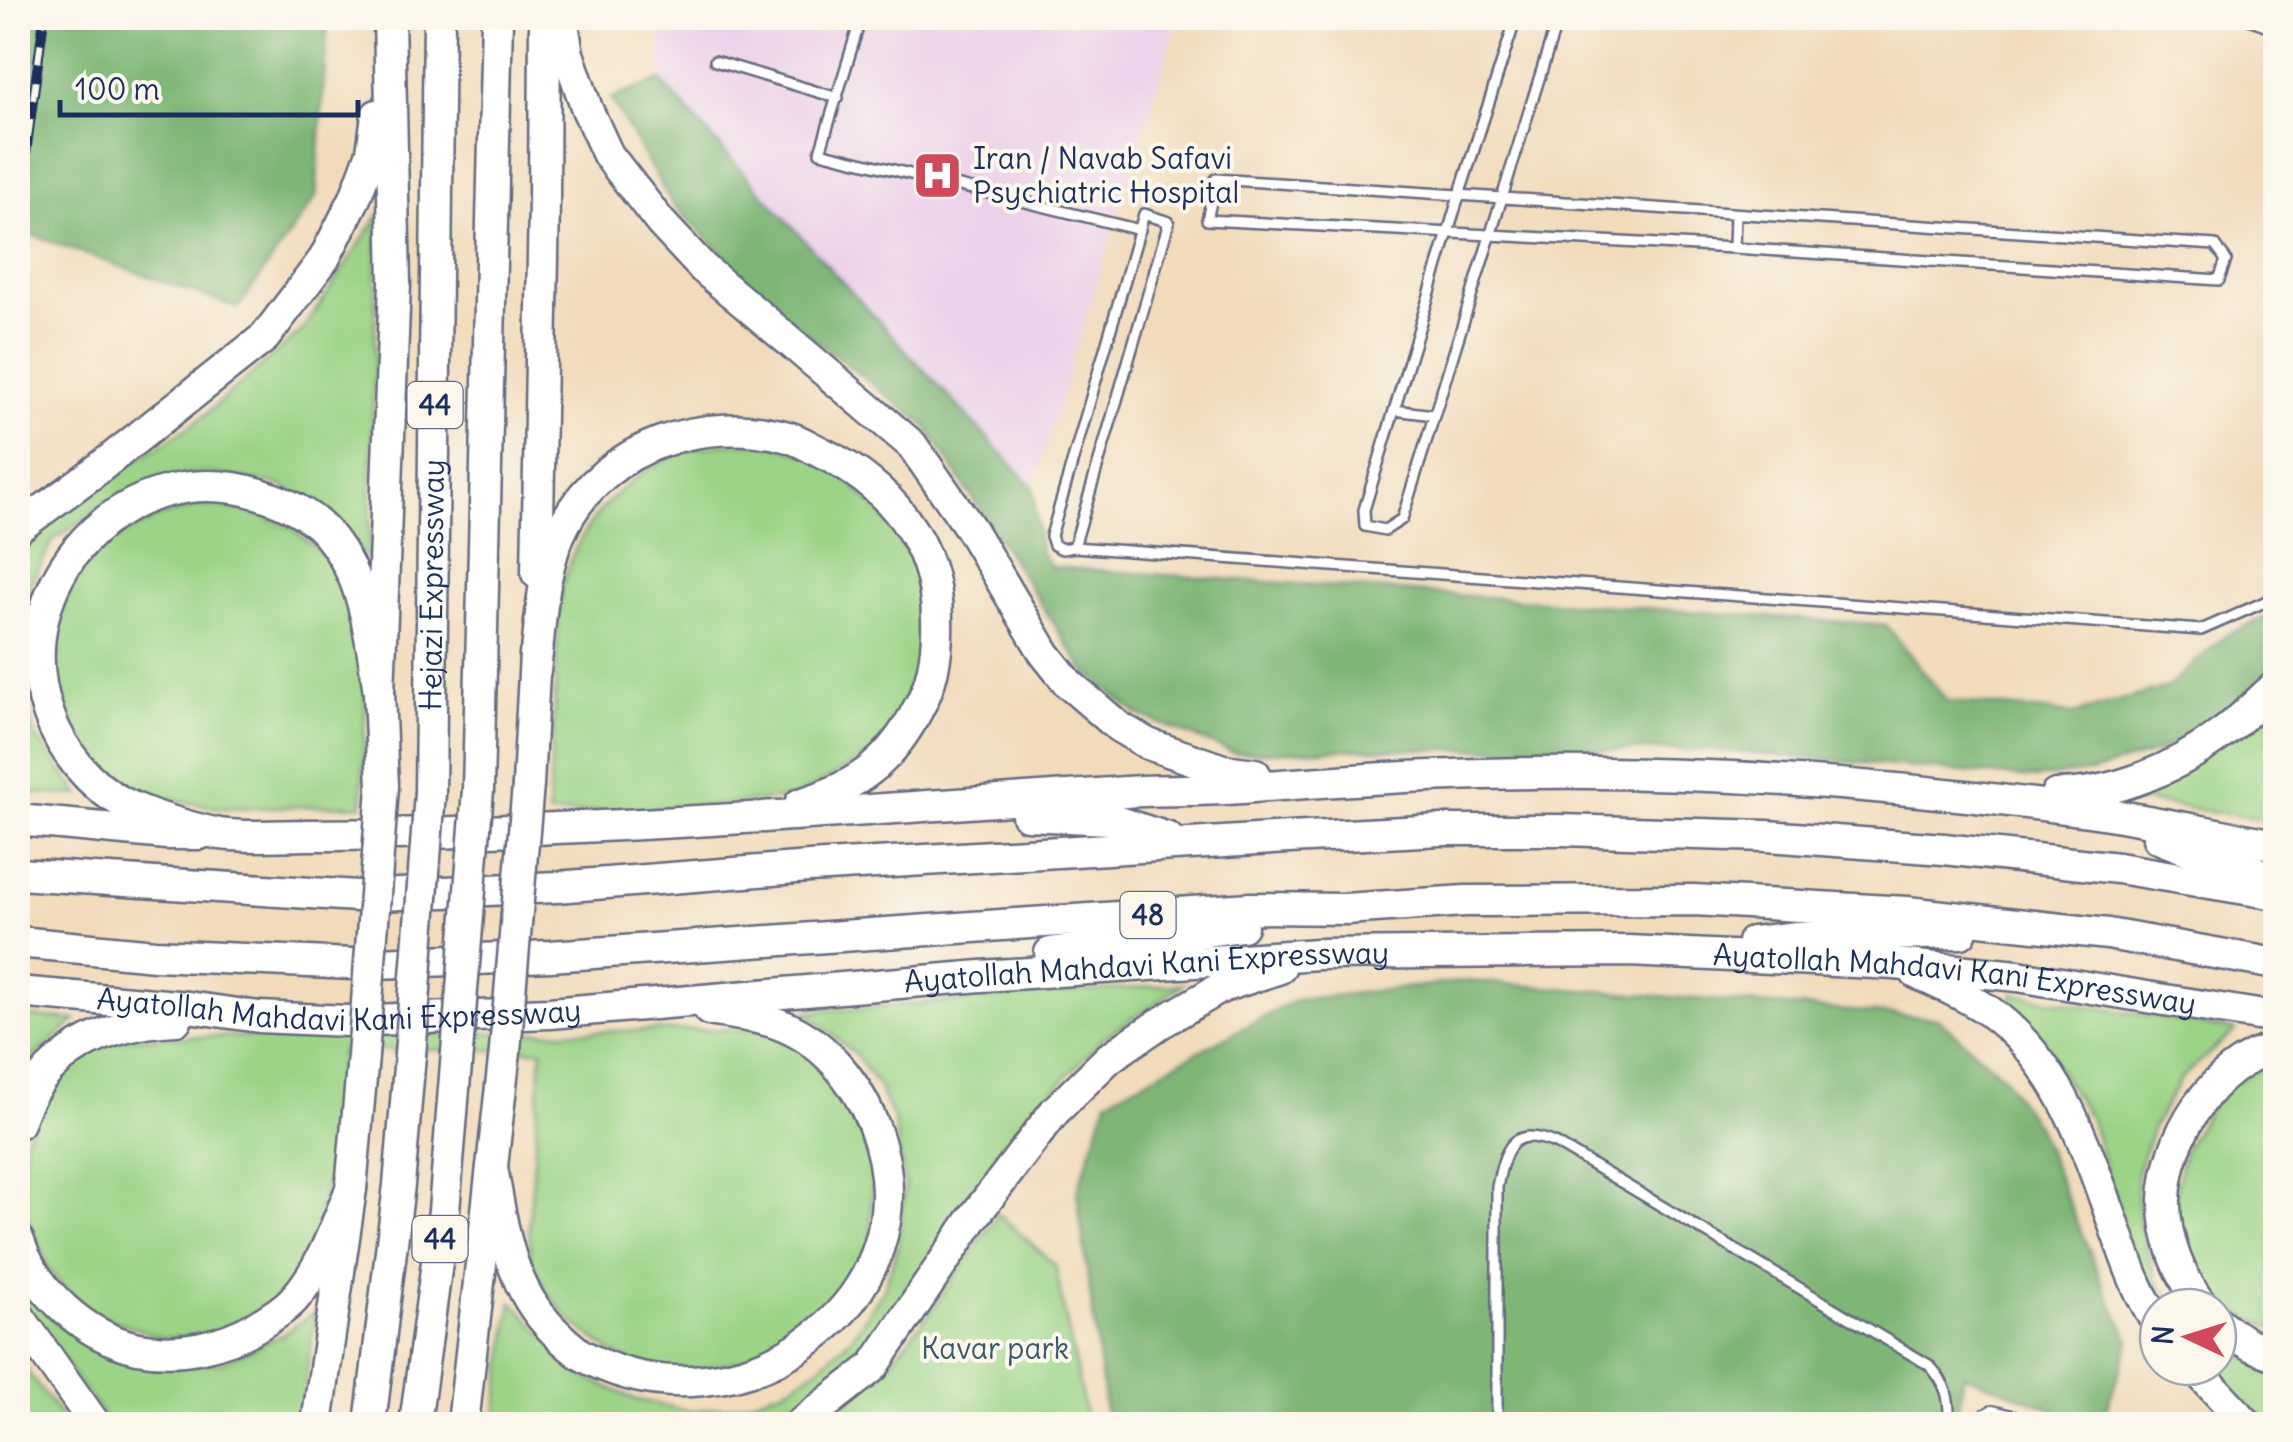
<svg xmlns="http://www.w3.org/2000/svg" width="2293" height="1442" viewBox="0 0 2293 1442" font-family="Delius,sans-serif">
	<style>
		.built { fill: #ecd1ea }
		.green { fill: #9cd487; stroke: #5c8272; stroke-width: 2.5 }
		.forest { fill: #7db674; stroke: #4c7269; stroke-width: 2.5 }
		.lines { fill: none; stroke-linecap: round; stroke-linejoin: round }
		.service-casing { stroke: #666b7f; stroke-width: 14 }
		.minor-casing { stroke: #666b7f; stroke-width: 22 }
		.primary-casing { stroke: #666b7f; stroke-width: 35 }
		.trunk-casing { stroke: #666b7f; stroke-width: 35 }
		.service { stroke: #fff; stroke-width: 9 }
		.minor { stroke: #fff; stroke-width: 18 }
		.primary { stroke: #fff; stroke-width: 30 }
		.trunk { stroke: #fff; stroke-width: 30 }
		.rail-casing { stroke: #1b2f5e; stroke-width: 10 }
		.rail { stroke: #fbf7ec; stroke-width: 6; stroke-dasharray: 19; stroke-linecap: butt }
		.trunk-bridge-casing { stroke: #666b7f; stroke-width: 35; stroke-linecap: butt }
		.trunk-bridge { stroke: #fff; stroke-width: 30 }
		.labels { text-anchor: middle; stroke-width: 8; stroke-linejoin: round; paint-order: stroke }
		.shield { fill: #fbf7ec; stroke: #5e6b89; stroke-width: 2.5 }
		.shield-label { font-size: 28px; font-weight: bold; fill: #1b2f5e }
		.poi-label { font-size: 30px; fill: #1b2f5e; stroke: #fbf7ec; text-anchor: start }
		.street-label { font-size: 30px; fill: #1b2f5e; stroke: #fbf7ec }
		.park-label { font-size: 30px; fill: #3b5868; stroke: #fbf7ec }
	</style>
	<rect width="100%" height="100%" fill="#fbf7ec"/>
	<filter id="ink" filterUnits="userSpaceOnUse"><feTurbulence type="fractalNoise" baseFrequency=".01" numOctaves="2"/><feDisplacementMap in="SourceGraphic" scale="20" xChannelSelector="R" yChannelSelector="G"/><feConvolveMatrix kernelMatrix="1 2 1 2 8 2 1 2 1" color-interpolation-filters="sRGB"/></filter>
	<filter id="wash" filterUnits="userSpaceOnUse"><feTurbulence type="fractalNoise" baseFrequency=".0048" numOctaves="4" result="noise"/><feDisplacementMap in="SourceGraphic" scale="40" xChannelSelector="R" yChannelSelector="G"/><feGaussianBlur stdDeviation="2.25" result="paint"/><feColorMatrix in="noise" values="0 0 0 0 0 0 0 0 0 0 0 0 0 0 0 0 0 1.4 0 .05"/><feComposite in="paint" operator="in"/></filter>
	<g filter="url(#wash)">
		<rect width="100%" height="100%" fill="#f1dbbb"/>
		<path class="built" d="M661,18H1178L1033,487L833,272L660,80Z"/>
		<path class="green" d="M378,216L369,560L330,514L280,485L205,472L160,477L125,493L53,540L32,582L18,638V542L117,473L198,421L304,329Z
			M763,443L827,460L913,545L929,658L889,744L795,797L709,806L548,815C551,767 554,719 556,670C558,639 557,608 564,579C581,518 634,466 695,449C717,443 740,443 763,443Z
			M200,506L247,510L292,528L326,557L354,595L367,660L362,805L222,808L158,798L114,774L89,749L69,712L56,670L59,628L69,588L105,543L159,517Z
			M18,667L33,733L80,795L18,793Z
			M2275,699V821L2116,797Z
			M1184,984L1102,1039L1032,1113L889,1322L842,1376L782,1424H495L512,1301L581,1375L636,1400L689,1411L735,1406L785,1389L817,1369L853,1336L884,1289L898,1246L905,1186L894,1120L878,1086L856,1055L806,1012Z
			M2013,994L2236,1030L2182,1077L2152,1129L2136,1176L2139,1224L2157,1281L2177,1307H2159L2133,1258L2091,1120L2037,1037L2008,1012Z
			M18,1016L76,1020L31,1059L18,1081Z
			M757,1029L802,1048L839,1084L866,1133L872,1181L871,1239L846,1291L780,1353L659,1377L611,1352L572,1322L547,1292L531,1259L529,1227L542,1050H341L326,1181L314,1250L276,1301L216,1333L163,1338L89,1312L50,1272L21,1203L25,1139L48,1090L84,1052L126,1038Z
			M2275,1059V1329L2241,1315L2204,1285L2179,1247L2175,1198L2184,1149L2221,1090Z
			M998,1214L1055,1265L1087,1424H822L888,1366L934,1307Z
			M18,1274L31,1294L61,1325L99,1353L171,1365L223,1362L282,1335L316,1311L299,1424H110L18,1300Z
			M2218,1348L2275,1369V1424H2261L2207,1367H2218Z
			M18,1360L67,1424H18Z"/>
		<path class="forest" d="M18,18H328L316,197L238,308L18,230Z
			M660,80L833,272L1033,487L1040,551L1051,567L1886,625L1947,701L2074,714L2168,687L2226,635L2275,613V667L2241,702L2162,750L2091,772L2034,778L1714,750L1359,749L1235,753L1138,715L1083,669L925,425L779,312L671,202L611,99Z
			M1468,981L1937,1018L2003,1076L2037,1127L2108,1296L2130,1341L2101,1424H2090L1964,1374L1955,1424H1107L1077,1192L1107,1100L1296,1000Z"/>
	</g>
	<g filter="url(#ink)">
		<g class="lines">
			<defs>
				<path id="service" d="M861,18L820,152L1140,230
					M1516,18L1459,196L1364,510L1365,526L1385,530L1402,519L1558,18
					M2246,18L2276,29
					M715,61L838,98
					M1216,179L2215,245L2226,260L2219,280L1734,248L1207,220Z
					M1734,248L1735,214
					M1394,410L1434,415
					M1074,547L1169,222L1144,214L1051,536L1054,545L1062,549L1074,547L2201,630L2276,597
					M1497,1424V1187C1505,1148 1512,1124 1557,1144L1929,1365C1947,1384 1950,1399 1949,1424"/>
				<path id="minor" d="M1977,1424L1992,1415L2029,1424"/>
				<path id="primary" d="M18,820L167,834H200"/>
				<g id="trunk">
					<path d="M562,18L568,54L587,109L608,155L661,223L703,268L912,445L970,528L1045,654L1069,684L1119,727L1148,744L1223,770L1255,774"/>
					<path d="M18,528L89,476L265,337L324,259L355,198L372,152L377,115"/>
					<path d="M537,573L544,202L545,18"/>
					<path d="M535,671C541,622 541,567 565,523C607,444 706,414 788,437C800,440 811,448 822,453C889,485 936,542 937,618C938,649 934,680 919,707C891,762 858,786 800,804"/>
					<path d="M379,692C370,635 365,574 323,529C306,512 282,501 260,494C124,452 2,583 49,715C62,751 89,785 123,803C147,815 193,829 220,834C248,838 280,835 308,835C391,835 474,832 556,828C746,820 936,805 1126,792C1164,789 1204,791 1242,788C1340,780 1437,774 1534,773C1719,771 1906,786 2088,811C2151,820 2213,834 2276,845"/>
					<path d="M528,785L535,654"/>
					<path d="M383,787L379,692L395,283L389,18"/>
					<path d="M478,790L497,18"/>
					<path id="s1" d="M430,793L439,18"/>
					<path d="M2056,795C2116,794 2175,769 2223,733C2242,719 2258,701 2276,686"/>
					<path d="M1027,815L1109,819L1168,838"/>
					<path d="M2158,838L2205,856L2254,871L2276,884"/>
					<path d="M18,874L357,896L556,887L809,867L1289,838L1441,830H1560L1767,836L1944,849L2118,868L2276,894"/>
					<path d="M18,942L155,955L352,964L550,956L1250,908L1345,909L1465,901L1694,900L1907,912L2108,934L2276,964"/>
					<path d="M1753,942L1798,937L1961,933"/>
					<path d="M1050,953L1242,926"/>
					<path d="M1916,973C1941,985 1968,996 1990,1012C2059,1062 2084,1142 2112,1219C2125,1255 2136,1291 2158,1323"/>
					<path id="s2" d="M18,992L188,1007L259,1017L347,1021L550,1013L981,976L1318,954L1629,951L1895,964L2018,976L2276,1018"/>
					<path d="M18,1123C40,1053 107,1023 176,1020"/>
					<path d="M492,1168C500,1210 505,1254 525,1292C538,1317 558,1337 580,1354C734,1442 943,1303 873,1124C855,1079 822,1039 776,1023C755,1016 731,1014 709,1010"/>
					<path d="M18,1239C34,1290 85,1337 138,1348C178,1356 223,1346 257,1326C270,1318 284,1310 294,1299C322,1268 335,1227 351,1189"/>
					<path d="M2203,1307C2180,1277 2164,1239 2165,1200C2167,1137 2212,1064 2276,1048"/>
					<path d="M18,1315L95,1424"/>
					<path d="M2218,1322C2235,1338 2253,1348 2276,1355"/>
					<path d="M2194,1367L2247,1424"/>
					<path d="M317,1424L351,1189L363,1056"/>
					<path d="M370,1424L399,1185L410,1055"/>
					<path d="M415,1424L444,1211L457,1052"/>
					<path d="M463,1424L505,1051"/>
					<path d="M800,1424L873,1367L973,1218L1055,1111L1109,1058L1159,1024L1222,987L1280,968"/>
				</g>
			</defs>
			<use href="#service" class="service-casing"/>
			<use href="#minor" class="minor-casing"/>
			<use href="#primary" class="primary-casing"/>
			<use href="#trunk" class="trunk-casing"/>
			<use href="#service" class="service"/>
			<use href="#minor" class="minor"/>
			<use href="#primary" class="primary"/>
			<use href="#trunk" class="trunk"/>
			<defs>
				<path id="rail" d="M18,213L44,18"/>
			</defs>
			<use href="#rail" class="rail-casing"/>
			<use href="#rail" class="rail"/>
			<defs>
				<path id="trunk-bridge" d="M505,1051L528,785
					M457,1052L478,790
					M410,1055L430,793
					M363,1056L383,787"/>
			</defs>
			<use href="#trunk-bridge" class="trunk-bridge-casing"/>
			<use href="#trunk-bridge" class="trunk-bridge"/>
		</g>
	</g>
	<defs>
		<symbol id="hospital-square" viewBox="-11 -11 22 22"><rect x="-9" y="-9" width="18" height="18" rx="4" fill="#d1495b" stroke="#fbf7ec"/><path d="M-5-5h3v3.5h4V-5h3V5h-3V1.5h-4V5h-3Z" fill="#fff"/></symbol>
	</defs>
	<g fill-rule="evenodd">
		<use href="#hospital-square" x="910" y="148" width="55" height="55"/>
	</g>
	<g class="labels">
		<g class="shield">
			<rect x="407.5" y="382" width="55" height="46" rx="8"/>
			<rect x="1120.5" y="892" width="55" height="46" rx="8"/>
			<rect x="412.5" y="1216" width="55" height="46" rx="8"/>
		</g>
		<g class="shield-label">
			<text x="435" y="415">44</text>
			<text x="1148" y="925">48</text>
			<text x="440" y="1249">44</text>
		</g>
		<g class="poi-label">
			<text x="973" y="169">Iran / Navab Safavi<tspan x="973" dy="34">Psychiatric Hospital</tspan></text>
		</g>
		<g class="street-label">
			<text dy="10" stroke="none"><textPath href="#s1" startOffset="208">Hejazi Expressway</textPath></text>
			<text dy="10" stroke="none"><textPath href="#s2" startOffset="1132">Ayatollah Mahdavi Kani Expressway</textPath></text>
			<text dy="10" stroke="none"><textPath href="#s2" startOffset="1942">Ayatollah Mahdavi Kani Expressway</textPath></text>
			<text dy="10" stroke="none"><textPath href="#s2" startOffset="322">Ayatollah Mahdavi Kani Expressway</textPath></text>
		</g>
		<g class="park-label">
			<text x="995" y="1359">Kavar park</text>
		</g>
	</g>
	<rect width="2293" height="1442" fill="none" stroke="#fbf7ec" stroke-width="60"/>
	<g transform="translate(2188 1337) rotate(274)"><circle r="48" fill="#fbf7ec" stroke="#a1a7b3" stroke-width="2.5"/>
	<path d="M0-8L18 38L0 25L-18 38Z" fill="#d1495b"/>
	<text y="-15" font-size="28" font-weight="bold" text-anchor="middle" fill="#1b2f5e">N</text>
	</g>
	<path d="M60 100v15h298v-15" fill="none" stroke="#1b2f5e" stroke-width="5"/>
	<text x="75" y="100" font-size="30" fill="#1b2f5e" stroke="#fbf7ec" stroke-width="8" paint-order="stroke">100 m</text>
</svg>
